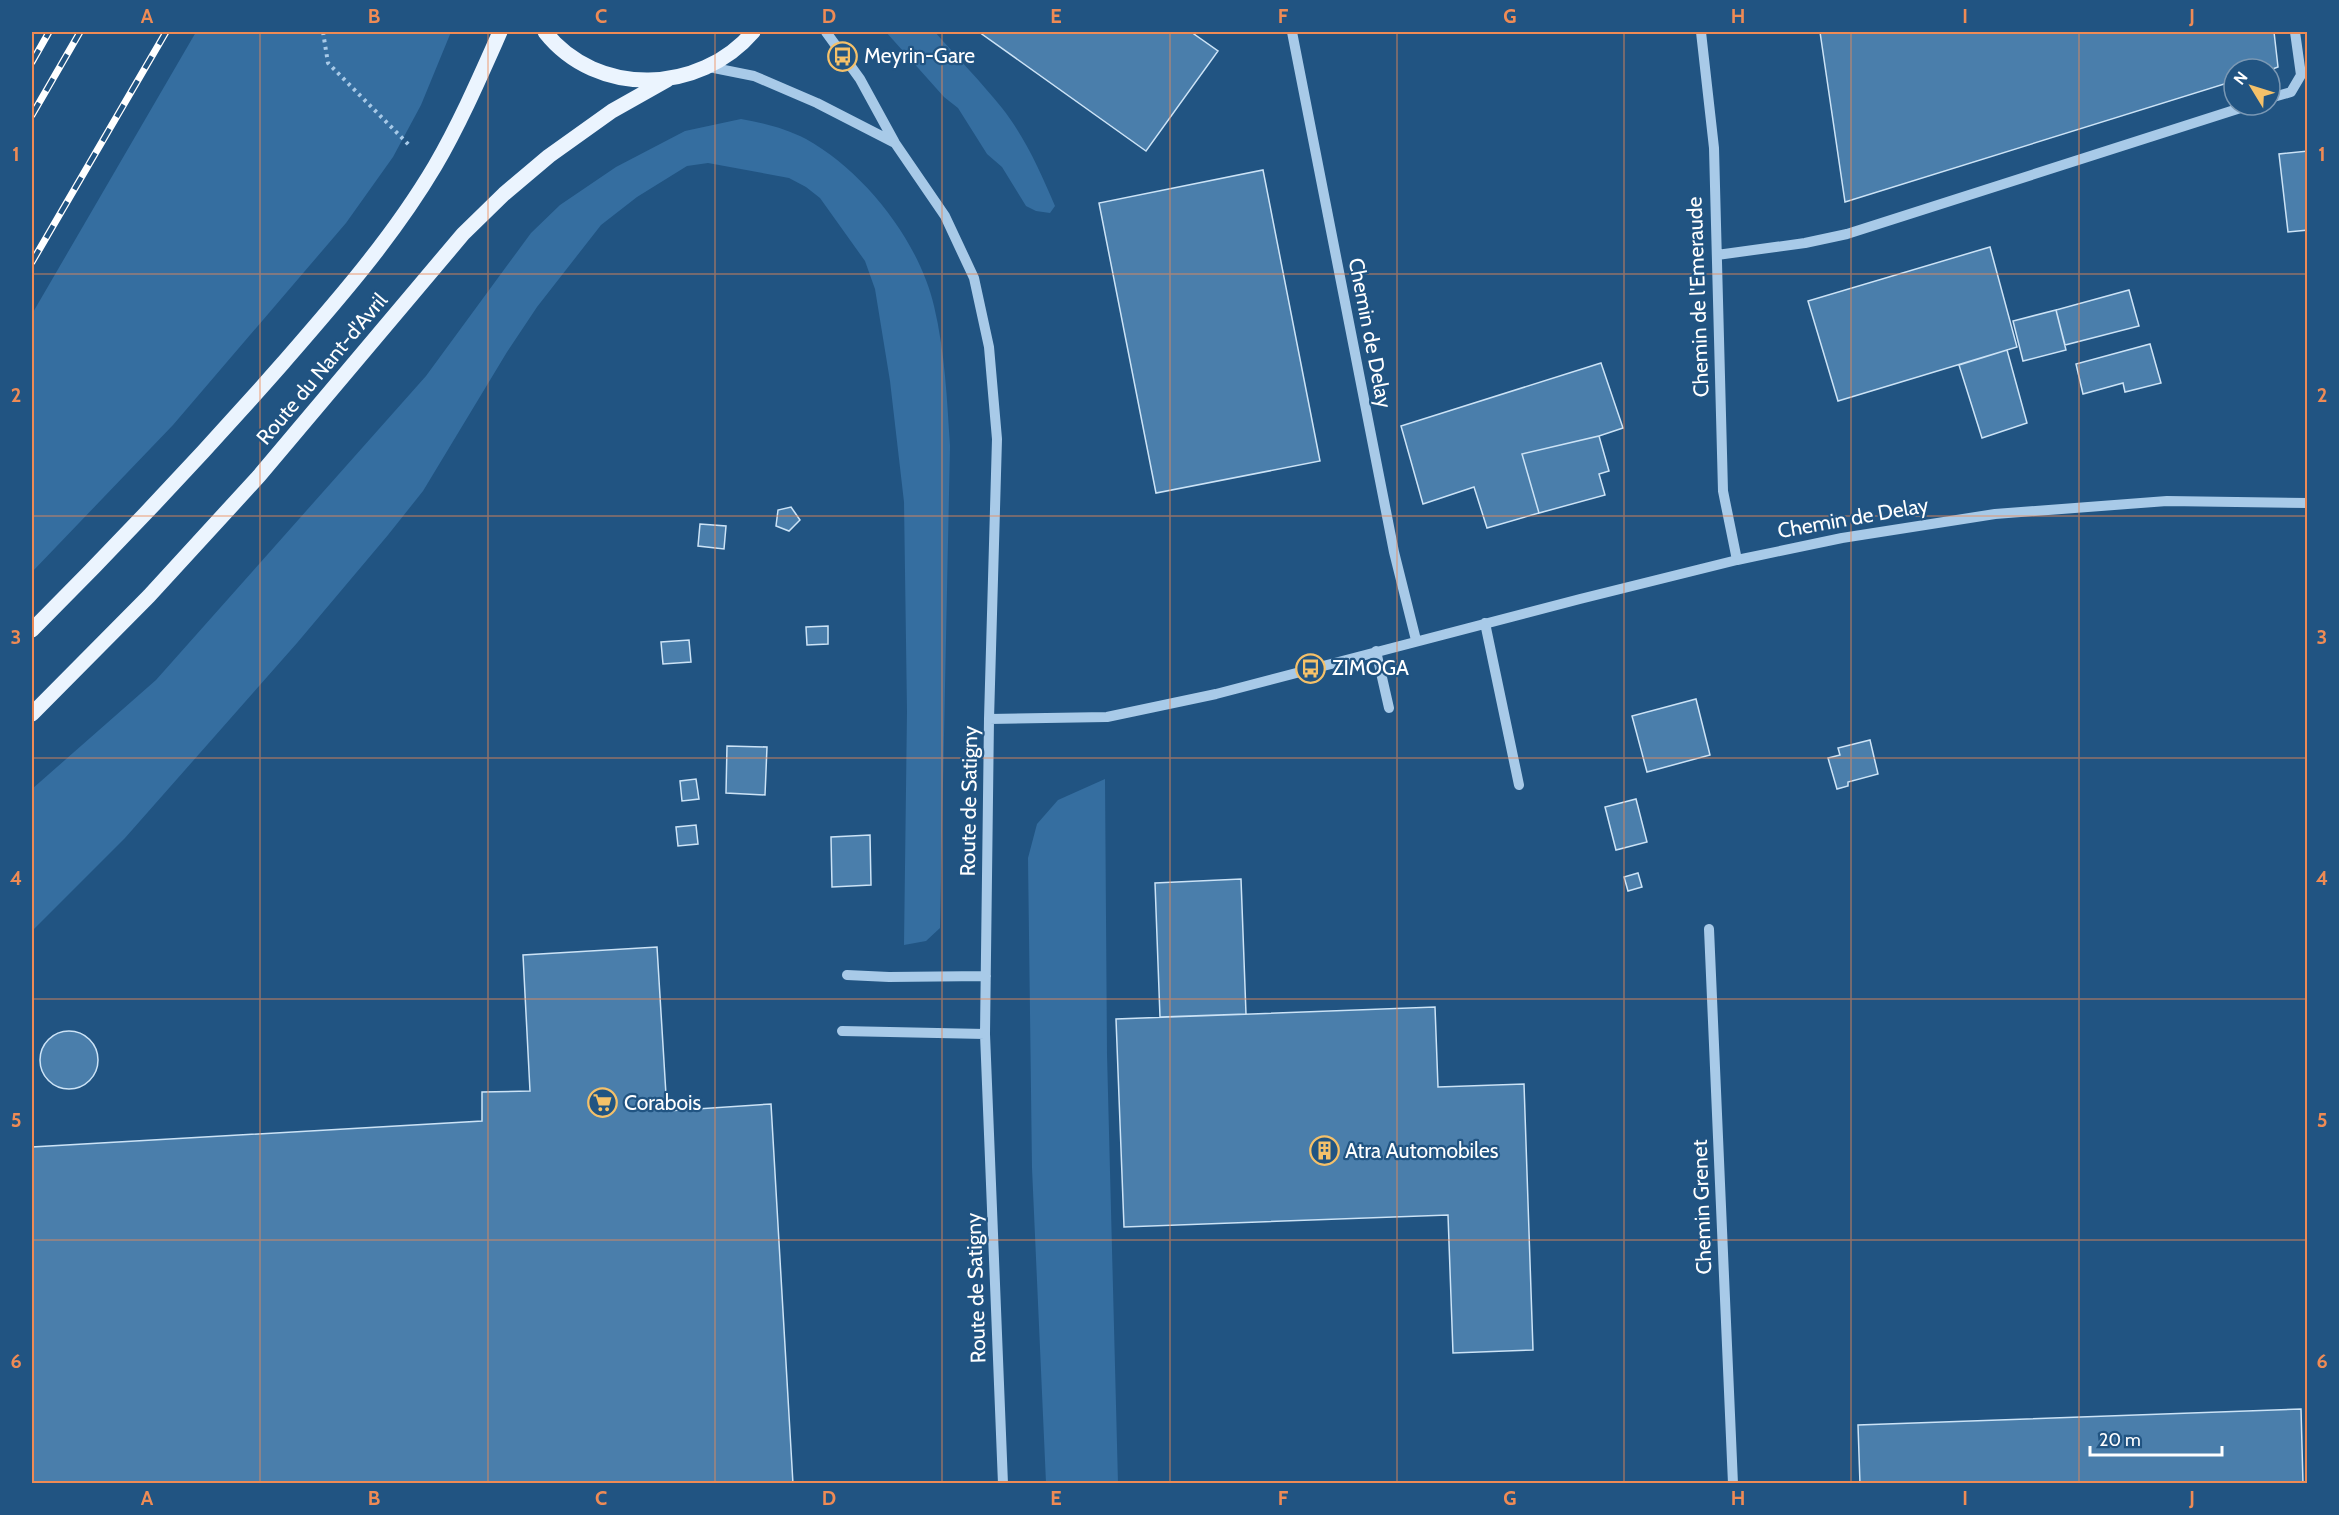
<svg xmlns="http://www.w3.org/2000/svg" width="2339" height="1515" viewBox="0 0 2339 1515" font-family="Cabin,sans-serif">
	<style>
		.green { fill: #356ea0 }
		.building { fill: #4a7eab; stroke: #cce3f6; stroke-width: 1.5 }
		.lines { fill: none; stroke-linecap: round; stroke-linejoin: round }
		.path { stroke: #a8cae8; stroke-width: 4; stroke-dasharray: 3 4.5; stroke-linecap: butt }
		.minor { stroke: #a8cae8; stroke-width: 10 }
		.major { stroke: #ebf4fe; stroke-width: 15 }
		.rail-casing { stroke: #fff; stroke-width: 7 }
		.rail { stroke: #215482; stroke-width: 4.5; stroke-dasharray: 14; stroke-linecap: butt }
		.grid { fill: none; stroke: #ef8b55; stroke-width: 1.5; stroke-opacity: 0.55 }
		.labels { text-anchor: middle; stroke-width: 4.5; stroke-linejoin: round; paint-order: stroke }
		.poi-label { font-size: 21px; fill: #fff; stroke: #215482; text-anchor: start }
		.street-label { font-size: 21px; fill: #fff; stroke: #215482 }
		.neatline { fill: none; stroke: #ef8b55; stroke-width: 2 }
		.grid-label { font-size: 20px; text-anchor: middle; font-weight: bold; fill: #ef8b55 }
	</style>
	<rect width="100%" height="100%" fill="#215482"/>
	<path class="green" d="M196,32H451L421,105L393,157L346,223L173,425L32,572V314Z
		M886,32H935C957,57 981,82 1002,108C1025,137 1041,173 1055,206L1050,213L1036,211L1026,206L1002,167L987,154L958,108L944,97Z
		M741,119C764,123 785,128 806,139C864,171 919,241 934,306C945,352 947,399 950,446L940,928L926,941L904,945L907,711L904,502L890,381L875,289L865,261L820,198L806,187L789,178L708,163L687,166L637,197L601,225L537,307L507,352L423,491L388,535L297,643L125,838L32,931V789L156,680L426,376L531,233L560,205L616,167L685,131Z
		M1105,779L1107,1054L1118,1483H1046L1032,1168L1028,858L1037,824L1058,800Z"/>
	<path class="building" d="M979,32H1191L1218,51L1146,151Z
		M1820,32H2274L2278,67L2270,70L2234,69V81L1845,202Z
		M2308,151V230L2288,232L2279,154Z
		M1263,170L1320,461L1156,493L1099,203Z
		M1990,247L2017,347L1838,401L1808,301Z
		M2129,290L2139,326L2065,345L2056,310Z
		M2056,310L2066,350L2023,361L2013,321Z
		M2150,344L2161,383L2125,392L2123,383L2083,394L2076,364Z
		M2007,350L2027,423L1982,438L1959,365Z
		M1601,363L1623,428L1599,436L1522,454L1539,513L1487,528L1474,487L1423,504L1401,426Z
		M1599,436L1609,471L1599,474L1605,495L1539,513L1522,454Z
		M791,507L800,520L789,531L776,526L778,510Z
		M700,524L726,526L724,549L698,546Z
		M828,626V644L807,645L806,627Z
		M689,640L691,662L663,664L661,642Z
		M1696,699L1710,755L1647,772L1632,716Z
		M1870,740L1878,774L1848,782V786L1837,789L1828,758L1840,755L1838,748Z
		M727,746L767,747L765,795L726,793Z
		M696,779L699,799L682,801L680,781Z
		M1636,799L1647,842L1616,850L1605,807Z
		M696,825L698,844L678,846L676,827Z
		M870,835L871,885L832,887L831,837Z
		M1638,873L1642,887L1628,891L1624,877Z
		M1241,879L1246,1014L1160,1017L1155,883Z
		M657,947L667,1111L771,1104L793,1484H32V1147L482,1121V1092L530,1091L523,955Z
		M1435,1007L1438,1087L1524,1084L1533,1350L1453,1353L1448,1215L1124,1227L1116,1019Z
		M40 1060a29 29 0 1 1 58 0a29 29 0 1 1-58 0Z
		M2301,1409L2303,1484H1860L1858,1425Z"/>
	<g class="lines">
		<path class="path" d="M323,32L328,63L410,146"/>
		<path class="minor" d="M826,32L860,79L895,143L945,216L974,278L989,347L997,439L989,719L985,1034L1003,1484
			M1292,32L1394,552L1416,640
			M1701,32L1714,148L1723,491L1737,560
			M709,67L754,76L817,103L895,143
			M2270,98L2291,92L2301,75L2295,32
			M1717,255L1805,243L1847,234L2250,105
			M1485,623L1519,785
			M1376,651L1389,708
			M989,719L1107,717L1216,694L1580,599L1737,560L1842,538L1995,514L2167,501L2308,503
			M1709,929L1733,1484
			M847,975L889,977L986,976
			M842,1031L985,1034"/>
		<path class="major" d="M545,32C597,98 700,94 753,32
			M32,630C118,544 202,455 283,363C337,301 393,237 435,166C460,123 480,77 500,32
			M32,714L149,596L259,476L463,234L504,194L549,156L612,111L667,80"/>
		<defs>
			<path id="rail" d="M32,62L49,32
				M32,115L80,32
				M32,262L166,32"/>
		</defs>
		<use href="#rail" class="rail-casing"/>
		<use href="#rail" class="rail"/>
	</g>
	<path class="grid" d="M260,32V1484M488,32V1484M715,32V1484M942,32V1484M1170,32V1484M1397,32V1484M1624,32V1484M1851,32V1484M2079,32V1484M32,274H2308M32,516H2308M32,758H2308M32,999H2308M32,1240H2308"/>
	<defs>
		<symbol id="bus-ring" viewBox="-11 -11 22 22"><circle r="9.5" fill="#215482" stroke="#f5c169" stroke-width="1.5"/><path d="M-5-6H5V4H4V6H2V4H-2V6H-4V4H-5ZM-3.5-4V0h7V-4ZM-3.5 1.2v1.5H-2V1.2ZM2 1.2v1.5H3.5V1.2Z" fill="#f5c169"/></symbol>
		<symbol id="supermarket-ring" viewBox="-11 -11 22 22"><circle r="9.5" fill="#215482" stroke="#f5c169" stroke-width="1.5"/><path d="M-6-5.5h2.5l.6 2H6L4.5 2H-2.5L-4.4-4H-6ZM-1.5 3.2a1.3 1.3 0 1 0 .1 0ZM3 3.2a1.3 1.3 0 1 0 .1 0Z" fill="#f5c169"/></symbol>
		<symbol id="building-ring" viewBox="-11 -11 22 22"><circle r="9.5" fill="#215482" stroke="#f5c169" stroke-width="1.5"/><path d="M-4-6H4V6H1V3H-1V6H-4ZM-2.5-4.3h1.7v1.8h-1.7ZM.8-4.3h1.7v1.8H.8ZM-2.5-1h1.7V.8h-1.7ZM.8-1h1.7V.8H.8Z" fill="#f5c169"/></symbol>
	</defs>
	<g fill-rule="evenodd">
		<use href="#bus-ring" x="826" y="40" width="33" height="33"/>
		<use href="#bus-ring" x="1294" y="652" width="33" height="33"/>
		<use href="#supermarket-ring" x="586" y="1086" width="33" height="33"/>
		<use href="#building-ring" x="1308" y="1134" width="33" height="33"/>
	</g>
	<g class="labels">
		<g class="poi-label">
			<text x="864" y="63">Meyrin-Gare</text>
			<text x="1332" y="675">ZIMOGA</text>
			<text x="624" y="1110">Corabois</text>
			<text x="1345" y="1158">Atra Automobiles</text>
		</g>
		<g class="street-label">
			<text transform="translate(1698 297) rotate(-92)" y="7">Chemin de l'Emeraude</text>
			<text transform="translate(1370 333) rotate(79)" y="7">Chemin de Delay</text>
			<text transform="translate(322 369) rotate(-50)" y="7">Route du Nant-d'Avril</text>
			<text transform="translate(1853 518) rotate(-10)" y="7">Chemin de Delay</text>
			<text transform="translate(969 801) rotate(-89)" y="7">Route de Satigny</text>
			<text transform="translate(1702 1207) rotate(-92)" y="7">Chemin Grenet</text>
			<text transform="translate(976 1288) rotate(-92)" y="7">Route de Satigny</text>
		</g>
	</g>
	<rect width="2339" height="1515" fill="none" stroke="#215482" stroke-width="66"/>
	<g transform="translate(2252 87) rotate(308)"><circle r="28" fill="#215482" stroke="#7a98b4" stroke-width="1.5"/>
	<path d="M0-4.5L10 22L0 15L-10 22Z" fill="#f5c169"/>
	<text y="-9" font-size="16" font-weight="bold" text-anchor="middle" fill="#ffffff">N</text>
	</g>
	<path d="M2090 1446v9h132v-9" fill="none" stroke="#ffffff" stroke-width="3"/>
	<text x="2099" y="1446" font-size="18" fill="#ffffff" stroke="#215482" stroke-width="4.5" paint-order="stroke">20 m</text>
	<rect x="33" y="33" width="2273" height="1449" class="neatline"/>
	<g class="grid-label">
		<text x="147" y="23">A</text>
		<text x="374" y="23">B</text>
		<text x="601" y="23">C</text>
		<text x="829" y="23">D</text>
		<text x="1056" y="23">E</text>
		<text x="1283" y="23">F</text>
		<text x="1510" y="23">G</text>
		<text x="1738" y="23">H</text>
		<text x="1965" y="23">I</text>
		<text x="2192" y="23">J</text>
		<text x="16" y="161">1</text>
		<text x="2322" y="161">1</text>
		<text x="16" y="402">2</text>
		<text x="2322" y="402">2</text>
		<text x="16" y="644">3</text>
		<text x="2322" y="644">3</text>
		<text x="16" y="885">4</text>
		<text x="2322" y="885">4</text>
		<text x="16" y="1127">5</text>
		<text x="2322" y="1127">5</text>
		<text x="16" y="1368">6</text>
		<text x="2322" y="1368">6</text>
		<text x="147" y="1505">A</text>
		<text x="374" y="1505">B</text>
		<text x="601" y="1505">C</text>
		<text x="829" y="1505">D</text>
		<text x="1056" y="1505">E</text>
		<text x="1283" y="1505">F</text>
		<text x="1510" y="1505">G</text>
		<text x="1738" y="1505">H</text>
		<text x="1965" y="1505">I</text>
		<text x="2192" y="1505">J</text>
	</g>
</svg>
